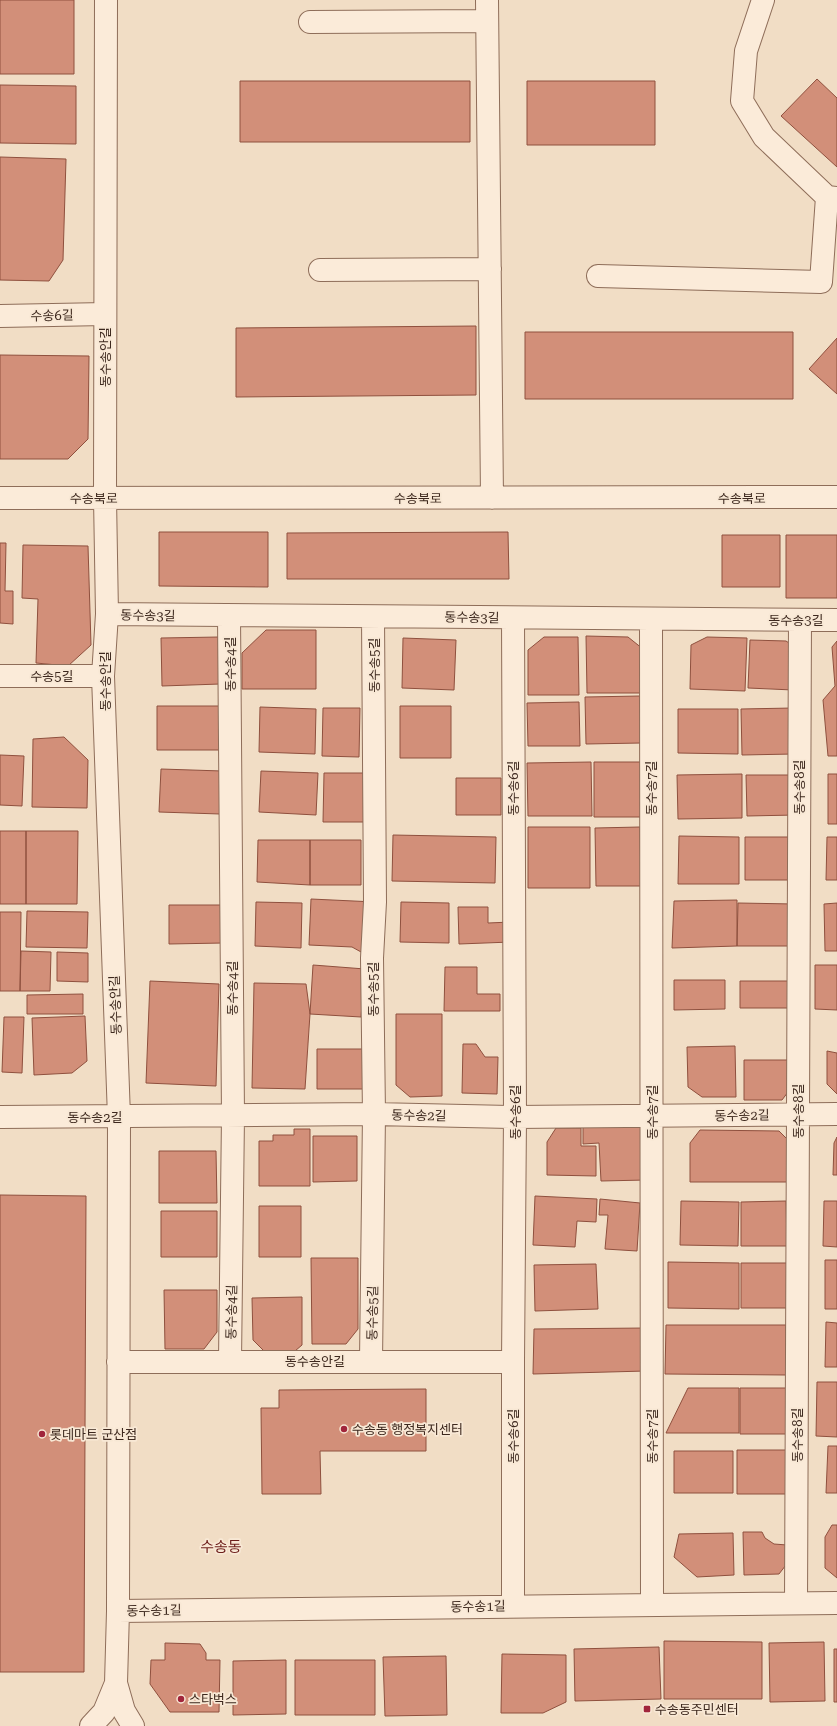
<svg xmlns="http://www.w3.org/2000/svg" width="837" height="1726" viewBox="0 0 837 1726" font-family="'Roboto Serif','Noto Sans KR',serif">
	<style>
		.building { fill: #d28f79; stroke: #8f503e }
		.lines { fill: none; stroke-linecap: round; stroke-linejoin: round }
		.minor-casing { stroke: #8e6d59; stroke-width: 24 }
		.minor { stroke: #fbebd9; stroke-width: 22 }
		.poi-dot { fill: #a1253b; stroke: #f8e8d5; stroke-width: 1.5 }
		.labels { text-anchor: middle; stroke-width: 3.5; stroke-linejoin: round; paint-order: stroke }
		.street-label { font-size: 13px; fill: #3d281e; stroke: #f8e8d5 }
		.poi-label { font-size: 13px; fill: #3d281e; stroke: #f8e8d5; text-anchor: start }
		.quarter-label { font-size: 15px; fill: #6d1e1b; stroke: #f8e8d5 }
	</style>
	<rect width="100%" height="100%" fill="#f1ddc5"/>
	<path class="building" d="M0,0H74V74H0Z
		M817,79L837,98V167L781,116Z
		M240,81H470V142H240Z
		M527,81H655V145H527Z
		M0,85L76,86V144L0,143Z
		M0,157L66,159L63,260L49,281L0,280Z
		M476,326V395L236,397V328Z
		M525,332H793V399H525Z
		M837,338V394L809,369Z
		M0,355L89,356L88,439L68,459H0Z
		M159,532H268V587L159,586Z
		M508,532L509,579H287V533Z
		M722,535H780V587H722Z
		M786,535H837V598H786Z
		M0,543H6L5,591H13V624L0,623Z
		M23,545L88,546L91,645L68,666L36,663L38,599L22,598Z
		M266,630H316V689H242V653Z
		M586,636L628,637L643,649L641,693H587Z
		M219,637L220,684L162,686L161,638Z
		M544,637H578L579,695H528V650Z
		M707,637L747,638L745,691L690,689L691,645Z
		M403,638L456,640L454,690L402,688Z
		M750,640L786,641L795,647L793,690L748,688Z
		M837,641V756H828L823,700L835,686L832,647Z
		M640,696L641,743L586,744L585,697Z
		M579,702L580,746H528L527,703Z
		M157,706H221V750H157Z
		M400,706H451V758H400Z
		M260,707L316,709L315,754L259,752Z
		M323,708H360L359,757L322,756Z
		M793,708L794,754L742,755L741,709Z
		M678,709H738V754L678,753Z
		M64,737L88,760L87,808L32,807L33,739Z
		M0,755L24,756L22,806L0,805Z
		M591,762L592,816H528L527,763Z
		M594,762H642V817H594Z
		M161,769L222,771L220,814L159,812Z
		M261,771L318,773L316,815L259,812Z
		M324,773H364V822H323Z
		M742,774V818L678,819L677,775Z
		M828,774H837V824H828Z
		M746,775H795L796,815L747,816Z
		M456,778H501V815H456Z
		M528,827H590V888H528Z
		M640,827L641,886H596L595,828Z
		M0,831H26V904H0Z
		M26,831H78L77,904H26Z
		M393,835L496,837L495,883L392,881Z
		M679,836L739,837V884H678Z
		M745,837H793V880H745Z
		M827,837H837V880H826Z
		M258,840H310V885L257,882Z
		M310,840H361V885H310Z
		M311,899L375,902L372,958L352,947L309,945Z
		M737,900V946L672,948L674,901Z
		M256,902L302,903L301,948L255,946Z
		M401,902L449,903V943L400,942Z
		M738,903L794,904V946H737Z
		M837,903V951H825L824,904Z
		M169,905H223V943L169,944Z
		M458,907H488V923L511,922V942L459,944Z
		M27,911L88,912L87,948L26,947Z
		M0,912H21L20,991H0Z
		M21,951L51,952L50,991H20Z
		M57,952L88,953V982L57,981Z
		M313,965L365,969L361,1017L310,1014Z
		M815,965H837V1010L815,1009Z
		M445,967H477V994H500V1011H444Z
		M674,980H725V1009L674,1010Z
		M150,981L219,984L216,1086L146,1083Z
		M740,981H794V1008H740Z
		M254,983L306,984L310,1014L305,1089L252,1088Z
		M83,994V1014H27V995Z
		M396,1014H442V1096L410,1097L396,1085Z
		M85,1016L87,1061L72,1073L34,1075L32,1018Z
		M4,1017H24L22,1073L2,1072Z
		M463,1044H476L485,1057H498L497,1094L462,1093Z
		M735,1046L736,1097H702L688,1087L687,1047Z
		M317,1049H365V1089H317Z
		M827,1051L837,1053V1094L827,1084Z
		M744,1060H792L791,1088L782,1100H744Z
		M644,1124L646,1180L601,1181L599,1143L583,1144V1126Z
		M556,1128H581V1146H596V1176L547,1175V1142Z
		M294,1129H310V1186H259V1141H273V1135H294Z
		M700,1130L779,1131L792,1144V1182H690V1143Z
		M313,1136H357V1181L313,1182Z
		M837,1137V1175H833L834,1143Z
		M159,1151H216L217,1203H159Z
		M0,1195L86,1196L84,1672H0Z
		M535,1196L597,1199L596,1222L577,1221L575,1247L533,1245Z
		M600,1199L640,1203L637,1251L605,1249L608,1215H599Z
		M681,1201L739,1202L738,1246L680,1245Z
		M786,1201L787,1246H741V1202Z
		M824,1201H837V1247L823,1246Z
		M259,1206H301V1257H259Z
		M161,1211H217V1257H161Z
		M311,1258H358V1329L346,1344H312Z
		M825,1260H837V1309H825Z
		M668,1262L739,1263V1309L668,1308Z
		M741,1263H788V1308H741Z
		M596,1264L598,1309L535,1311L534,1265Z
		M164,1290H217V1332L204,1349H165Z
		M302,1297V1345L295,1351H264L253,1340L252,1298Z
		M826,1322L837,1323V1367H825Z
		M666,1325H786V1375L665,1374Z
		M646,1328V1371L533,1374L534,1329Z
		M817,1382H837V1437L816,1436Z
		M688,1388H739V1433H666Z
		M740,1388H786V1434H740Z
		M426,1389V1451H320L321,1494H262L261,1408H279V1390Z
		M828,1446H837V1493H826Z
		M737,1450H787V1494H737Z
		M674,1451H733V1493H674Z
		M832,1525H837V1578L825,1568V1537Z
		M743,1532H762L765,1538L774,1544L787,1545L789,1561L779,1574L744,1575Z
		M733,1533L734,1575L697,1577L674,1557L679,1534Z
		M664,1641L762,1642V1699H664Z
		M824,1642L825,1701L770,1702L769,1643Z
		M165,1643L200,1644L206,1653V1660H220L219,1712H170L150,1684L151,1660H165Z
		M659,1647L661,1699L575,1701L574,1649Z
		M834,1649H837V1702H834Z
		M502,1654L566,1655V1702L543,1713H501Z
		M446,1656L447,1715L385,1716L383,1657Z
		M286,1660V1714L233,1715V1661Z
		M295,1660H375V1715H295Z"/>
	<g class="lines">
		<defs>
			<path id="minor" d="M106,0L105,498L107,614L103,676L119,1117L118,1611L116,1683L124,1711L133,1726
				M487,0L492,498
				M763,0L746,51L742,101L764,137L827,197L837,198
				M310,22L487,21
				M320,270L490,269
				M598,276L821,282L827,197
				M0,316L105,314
				M0,498L837,497
				M107,614L837,620
				M229,616L233,1116L230,1361
				M513,618L515,1117L513,1362V1605
				M651,619L652,1604
				M0,676H103
				M0,1117L374,1114L515,1117L837,1114
				M371,1361L374,1114L372,958L375,902L373,617
				M118,1362H513
				M796,1603L800,620
				M118,1611L837,1603
				M91,1726L104,1712L116,1683"/>
		</defs>
		<use href="#minor" class="minor-casing"/>
		<use href="#minor" class="minor"/>
	</g>
	<g class="poi-dot">
		<circle cx="344" cy="1429" r="4"/>
		<circle cx="42" cy="1434" r="4"/>
		<circle cx="181" cy="1699" r="4"/>
		<rect x="643" y="1705" width="8" height="8" rx="2"/>
	</g>
	<g class="labels">
		<g class="street-label">
			<text transform="translate(52 315) rotate(-1)" y="5">수송6길</text>
			<text transform="translate(105 357) rotate(-90)" y="5">동수송안길</text>
			<text x="94" y="503">수송북로</text>
			<text x="418" y="503">수송북로</text>
			<text x="742" y="503">수송북로</text>
			<text transform="translate(148 615) rotate(1)" y="5">동수송3길</text>
			<text transform="translate(472 617) rotate(1)" y="5">동수송3길</text>
			<text x="796" y="625">동수송3길</text>
			<text transform="translate(230 664) rotate(-90)" y="5">동수송4길</text>
			<text transform="translate(374 665) rotate(-90)" y="5">동수송5길</text>
			<text x="52" y="681">수송5길</text>
			<text transform="translate(105 681) rotate(-90)" y="5">동수송안길</text>
			<text transform="translate(799 787) rotate(-90)" y="5">동수송8길</text>
			<text transform="translate(513 788) rotate(-90)" y="5">동수송6길</text>
			<text transform="translate(651 788) rotate(-90)" y="5">동수송7길</text>
			<text transform="translate(232 988) rotate(-90)" y="5">동수송4길</text>
			<text transform="translate(373 989) rotate(-90)" y="5">동수송5길</text>
			<text transform="translate(115 1005) rotate(-92)" y="5">동수송안길</text>
			<text transform="translate(798 1111) rotate(-90)" y="5">동수송8길</text>
			<text transform="translate(515 1112) rotate(-90)" y="5">동수송6길</text>
			<text transform="translate(652 1112) rotate(-90)" y="5">동수송7길</text>
			<text transform="translate(419 1115) rotate(1)" y="5">동수송2길</text>
			<text transform="translate(742 1115) rotate(-1)" y="5">동수송2길</text>
			<text x="95" y="1122">동수송2길</text>
			<text transform="translate(231 1312) rotate(-89)" y="5">동수송4길</text>
			<text transform="translate(372 1313) rotate(-89)" y="5">동수송5길</text>
			<text x="315" y="1366">동수송안길</text>
			<text transform="translate(797 1435) rotate(-90)" y="5">동수송8길</text>
			<text transform="translate(513 1436) rotate(-90)" y="5">동수송6길</text>
			<text transform="translate(652 1436) rotate(-90)" y="5">동수송7길</text>
			<text transform="translate(478 1606) rotate(-1)" y="5">동수송1길</text>
			<text transform="translate(154 1610) rotate(-1)" y="5">동수송1길</text>
		</g>
		<g class="poi-label">
			<text x="352" y="1434">수송동 행정복지센터</text>
			<text x="50" y="1439">롯데마트 군산점</text>
			<text x="189" y="1704">스타벅스</text>
			<text x="655" y="1714">수송동주민센터</text>
		</g>
		<g class="quarter-label">
			<text x="221" y="1552">수송동</text>
		</g>
	</g>
</svg>
